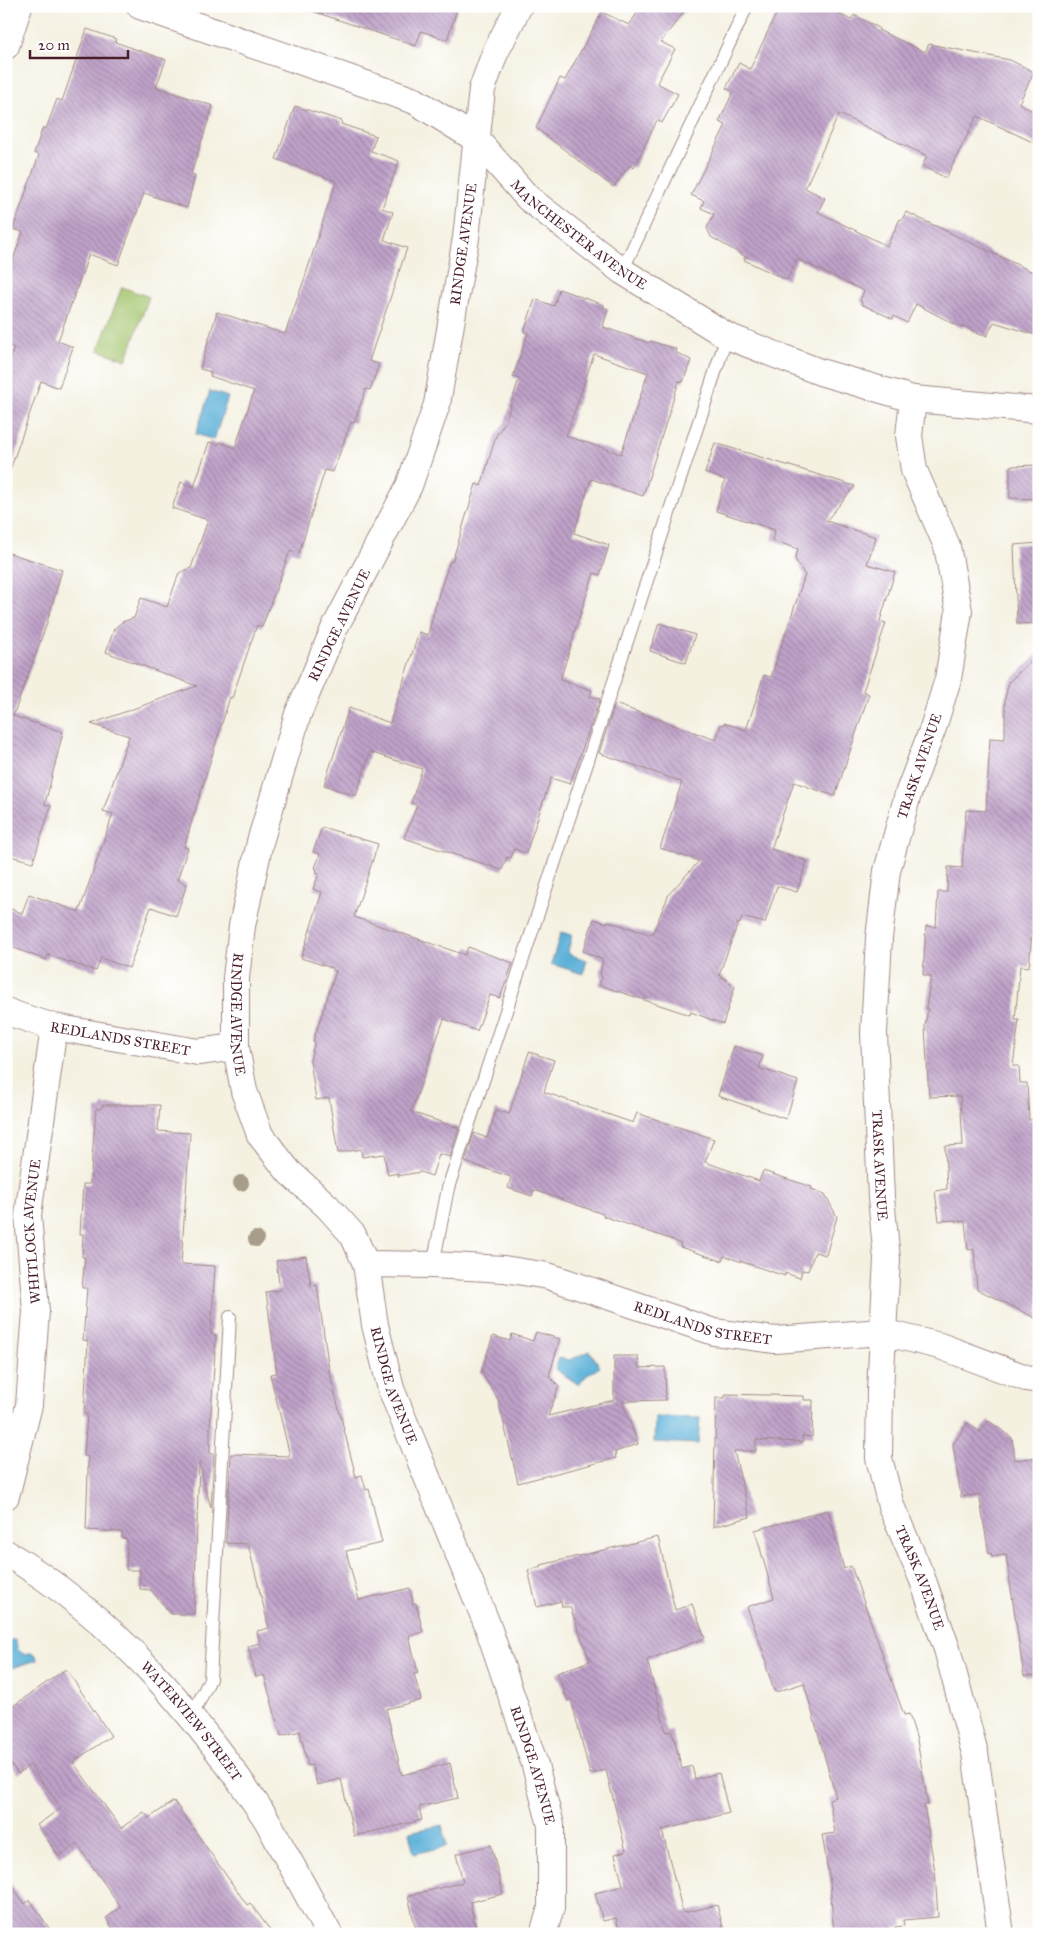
<svg xmlns="http://www.w3.org/2000/svg" width="1045" height="1940" viewBox="0 0 1045 1940" font-family="'IM FELL Great Primer',serif">
	<style>
		.green { fill: #a4c56e; stroke: #77724c }
		.water { fill: #5cb1d8; stroke: #536882 }
		.building { fill: url(#building-back-hatch); fill-rule: evenodd }
		.lines { fill: none; stroke-linecap: round; stroke-linejoin: round }
		.lane-casing { stroke: #9f8886; stroke-width: 14 }
		.street-casing { stroke: #9f8886; stroke-width: 28 }
		.lane { stroke: #fff; stroke-width: 12 }
		.street { stroke: #fff; stroke-width: 26 }
		.tree { fill: #a89d8a }
		.labels { text-anchor: middle; stroke-width: 4.5; stroke-linejoin: round; paint-order: stroke }
		.street-label { font-size: 14px; fill: #4a1f2b; stroke: #fff }
	</style>
	<defs>
		<pattern id="building-back-hatch" width="6" height="6" patternUnits="userSpaceOnUse" patternTransform="scale(1.25)"><rect width="6" height="6" fill="#bfa2c9"/><path d="M-1 5l2 2M0 0l6 6M5-1l2 2" fill="none" stroke="#9d83a3"/></pattern>
	</defs>
	<rect width="100%" height="100%" fill="#fff"/>
	<filter id="ink" filterUnits="userSpaceOnUse"><feTurbulence type="fractalNoise" baseFrequency=".02" numOctaves="2"/><feDisplacementMap in="SourceGraphic" scale="10" xChannelSelector="R" yChannelSelector="G"/><feConvolveMatrix kernelMatrix="1 2 1 2 8 2 1 2 1" color-interpolation-filters="sRGB"/></filter>
	<filter id="wash" filterUnits="userSpaceOnUse"><feTurbulence type="fractalNoise" baseFrequency=".0096" numOctaves="4" result="noise"/><feDisplacementMap in="SourceGraphic" scale="20" xChannelSelector="R" yChannelSelector="G"/><feGaussianBlur stdDeviation="1.12" result="paint"/><feColorMatrix in="noise" values="0 0 0 0 0 0 0 0 0 0 0 0 0 0 0 0 0 1.4 0 .05"/><feComposite in="paint" operator="in"/></filter>
	<g filter="url(#wash)">
		<rect width="100%" height="100%" fill="#f4f1e1"/>
		<path class="green" d="M122,287L149,297L126,360L98,350Z"/>
		<path class="water" d="M210,391L228,397L214,440L196,434Z
			M561,932L572,935L568,951L570,955L587,960L583,974L551,964Z
			M590,1351L600,1367L586,1376L579,1385L555,1369L559,1358L570,1360Z
			M655,1417L700,1418L698,1444L654,1442Z
			M10,1640H15L18,1650L25,1655L31,1652L36,1655L37,1660L6,1670V1643Z
			M442,1825L447,1846L414,1854L409,1832Z"/>
		<g id="blocks">
			<path class="building" d="M313,6H458L447,40L421,31L416,46L312,11Z
				M642,6H688L661,42L675,49L657,83L678,94L662,123L657,120L634,168L630,165L613,187L536,128L560,78L565,80L602,12L629,25Z
				M780,6H824L851,20L854,15L879,28L878,30L925,52L929,44L1010,60L1034,72L1019,103L1039,115V145L977,116L946,178L922,166L927,156L839,114L805,188L825,198L818,212L887,246L900,219L902,220L906,212L1039,275V336L994,322L987,336L981,333V335L963,326L962,328L916,304L907,323L894,316L893,319L861,304L862,302L860,301L864,291L797,259L787,280L744,260L746,257L711,237L707,228L714,214L701,208L704,201L691,195L726,125L719,122L733,92L726,88L739,63L750,69Z
				M87,29L116,39L115,42L166,60L156,87L213,106L191,174L195,175L187,208L144,193L118,265L89,254L58,341L73,347L59,388L41,381L10,470H6V369L14,348L6,345V279L23,232L13,229L39,155L34,153L43,127L46,129L57,99L62,101Z
				M295,106L342,121L341,124L376,136L371,151L399,161L382,208L393,212L384,240L407,248L369,361L379,364L370,390L366,389L354,423L351,422L333,472L325,470L299,553L290,551L262,627L257,625L232,698L230,697L184,847L188,848L177,880L187,884L176,916L151,907L129,968L101,958L96,971L48,955L46,960L6,945V907L22,913L29,894L79,912L113,814L103,811L129,736L91,724L197,686L106,652L114,629L122,622L134,618L141,598L167,607L179,573L191,568L208,520L172,508L181,482L194,487L209,442L218,445L220,442L235,448L254,391L210,376L211,372L200,369L217,312L285,334L305,277L336,181L276,159Z
				M559,289L604,305L603,307L608,309L603,327L649,343L650,341L676,349L675,352L691,360L683,382L679,381L643,496L591,479L574,533L609,545L600,575L594,573L573,636H574L560,680L592,690L590,696L600,699L570,784L551,778L526,853L514,849L511,858L507,857L502,870L404,838L417,805L411,803L422,769L370,752L356,796L324,785L349,708L390,723L419,632L428,635L439,593L450,561L452,562L476,484L481,486L496,436L505,422L519,379L513,377L528,333L524,332L535,299L554,306ZM594,354L648,373L621,454L566,436Z
				M715,443L855,486L826,521L876,537L867,564L895,572L880,621L886,623L863,691L869,694L835,796L794,782L771,849L807,861L797,892L777,886L765,923L742,917L740,924L738,923L719,975L735,986L723,1024L691,1012L690,1015L599,985L602,977L600,974L603,960L583,951L594,919L607,923V921L652,935L669,894L699,861L660,848L682,782L599,753L615,704L716,740L721,724L724,725V723L746,730L764,675L771,677L805,575L795,559L798,549L772,540L775,530L716,511L725,480L705,473Z
				M1039,465V499L1010,498V466Z
				M1039,543V623L1017,624L1014,545Z
				M6,552L62,570L46,626L13,716L63,732L45,804L51,806L33,862L6,855Z
				M659,623L695,635L686,663L650,651Z
				M1039,653V922H1033L1029,967L1020,966L1015,1020H1019L1013,1066H1019L1020,1083H1027L1029,1120L1039,1119V1320L977,1289L974,1249L968,1250L965,1221L956,1222L955,1220L939,1221L935,1191L947,1189L945,1146L963,1145L960,1096L929,1097L925,1026L928,1009L926,1008L931,976L923,975L926,926L936,927L938,892H947L948,867L962,868L966,810L986,811L990,738L1005,739V698L1009,682Z
				M322,827L378,844L354,917L465,955L468,947L513,963L500,998L490,995L477,1031L444,1019L411,1112L459,1128L450,1157L439,1154L432,1176L420,1172L398,1176V1173L388,1175L384,1154L362,1157L361,1149L338,1153L329,1098L316,1100L310,1060L315,1041H313L336,971L332,970V968L301,958L322,892L313,889L319,874L316,873L317,869L315,868L320,854L313,852Z
				M734,1046L763,1056L759,1068L798,1081L786,1119L718,1096Z
				M529,1052L554,1060L544,1092L633,1123L637,1113L714,1139L705,1162L759,1181L763,1171L812,1187L811,1189L825,1194L837,1217L826,1255L815,1252L808,1271L802,1270L800,1278L785,1273V1276L724,1256L722,1261L680,1247L681,1244L673,1240L603,1216V1214L534,1190L532,1196L508,1188L511,1177L465,1162L474,1133L487,1138L496,1110L509,1114Z
				M102,1105H160L158,1131L190,1133L181,1264L215,1266L211,1334L216,1335L210,1429V1454H214L211,1508L199,1463L194,1614H171L151,1590L140,1589V1570H126L127,1539L122,1538V1532L86,1530L88,1472V1457L84,1456L87,1414H84L88,1341L83,1340L87,1288H82L85,1257H82L83,1234H80L83,1184H90L96,1109L102,1108Z
				M306,1256L311,1286L317,1285L329,1370L356,1477L362,1475L366,1490L369,1489L382,1543L346,1551L359,1600L410,1588L413,1604L416,1603L423,1632L409,1636L418,1673L414,1674L421,1700L386,1709L402,1775L450,1763L458,1798L419,1807L422,1820L354,1836L341,1779L317,1785L312,1765L308,1766L300,1731L281,1736L264,1675L256,1677L248,1646L260,1643L257,1631L269,1628L248,1544L226,1543L231,1454L290,1456L270,1374L277,1373L266,1292L280,1290L276,1261Z
				M536,1332L560,1339L549,1376L559,1386L548,1416L614,1400V1356H638L639,1368L665,1367L666,1400L622,1401L638,1444L615,1452L616,1458L518,1483L498,1399L481,1372L493,1336L510,1341L512,1334L533,1341Z
				M725,1394L804,1396V1400H813L812,1437L802,1436L803,1442L756,1440V1451H734L750,1517L713,1527L716,1398H725Z
				M989,1421L1012,1438L1015,1460L1039,1457V1675L1024,1676L1006,1555L992,1557L991,1553L989,1554L979,1494L961,1497L953,1444L968,1423L980,1432Z
				M828,1510L844,1569L851,1566L904,1715L909,1714L917,1740L928,1805H924L935,1872L938,1917L903,1920L904,1926L895,1927L896,1934H834L830,1882L822,1835L835,1833L829,1799L836,1797L804,1683L776,1692L774,1691L766,1666L768,1665L747,1607L774,1598L755,1530Z
				M658,1537L675,1610L692,1604L705,1638L647,1660L666,1732L672,1731L682,1769L692,1766L695,1779L719,1773L729,1813L662,1830L683,1913L717,1905L725,1934H620L616,1918L603,1921L595,1893L623,1886L615,1854L626,1851L606,1770L590,1774L571,1699L568,1701L557,1673L590,1661L570,1607H562L561,1601L537,1607L528,1570L542,1567L541,1565Z
				M66,1669L111,1736L73,1762L121,1828L144,1812L149,1818L174,1801L247,1905L250,1903L273,1934H116L106,1918L120,1908V1906L77,1844L59,1856L37,1825L61,1808L30,1765L18,1774L6,1756V1711Z
				M491,1845L503,1894L470,1902L477,1934H417L408,1896L463,1882L456,1854Z
				M6,1877L25,1904L30,1900L53,1934H6Z"/>
		</g>
	</g>
	<g filter="url(#ink)">
		<use href="#blocks" fill-opacity="0" stroke="#9f8886" stroke-width="1"/>
		<g class="lines">
			<defs>
				<path id="lane" d="M622,271L747,6
					M433,1265L448,1188L727,336
					M192,1716L210,1679L230,1317"/>
				<g id="street">
					<path id="s1" d="M140,6L415,101L476,139L528,198L622,271L727,336L820,372L913,399L1039,410"/>
					<path id="s2" d="M519,6L495,53L482,89L466,238L437,404L409,486L334,629L298,714L260,842L242,926L236,978V1047L244,1091L260,1135L289,1172L327,1206L353,1235L366,1264L375,1325L391,1389L487,1624L534,1762L551,1825V1908L543,1934"/>
					<path d="M6,46L19,6"/>
					<path id="s3" d="M913,399L909,436L914,470L947,546L959,611L948,679L933,728L908,794L887,871L879,938L874,1033L881,1198L887,1259L880,1391L879,1458L891,1506L922,1578L947,1649L975,1753L1001,1934"/>
					<path id="s4" d="M6,1011L19,1016L54,1027L198,1052L236,1047"/>
					<path id="s5" d="M366,1264L433,1265L504,1269L548,1276L714,1332L775,1340L882,1332L940,1346L1026,1378L1039,1380"/>
					<path id="s6" d="M6,1496L29,1405L36,1311L28,1215L54,1027"/>
					<path id="s7" d="M6,1553C114,1617 196,1714 265,1817C273,1830 279,1844 287,1857C301,1883 315,1908 329,1934"/>
				</g>
			</defs>
			<use href="#lane" class="lane-casing"/>
			<use href="#street" class="street-casing"/>
			<use href="#lane" class="lane"/>
			<use href="#street" class="street"/>
		</g>
		<g class="tree">
			<circle cx="241" cy="1183" r="8"/>
			<circle cx="256" cy="1239" r="8"/>
		</g>
	</g>
	<g class="labels">
		<g class="street-label">
			<text dy="5" stroke="none"><textPath href="#s1" startOffset="504">MANCHESTER AVENUE</textPath></text>
			<text transform="translate(463 244) rotate(-82)" y="5">RINDGE AVENUE</text>
			<text transform="translate(339 625) rotate(-64)" y="5">RINDGE AVENUE</text>
			<text transform="translate(919 766) rotate(-71)" y="5">TRASK AVENUE</text>
			<text dy="5" stroke="none"><textPath href="#s2" startOffset="1058">RINDGE AVENUE</textPath></text>
			<text dy="5" stroke="none"><textPath href="#s4" startOffset="118">REDLANDS STREET</textPath></text>
			<text dy="5" stroke="none"><textPath href="#s3" startOffset="786">TRASK AVENUE</textPath></text>
			<text dy="5" stroke="none"><textPath href="#s6" startOffset="268">WHITLOCK AVENUE</textPath></text>
			<text dy="5" stroke="none"><textPath href="#s5" startOffset="345">REDLANDS STREET</textPath></text>
			<text dy="5" stroke="none"><textPath href="#s2" startOffset="1476">RINDGE AVENUE</textPath></text>
			<text dy="5" stroke="none"><textPath href="#s3" startOffset="1206">TRASK AVENUE</textPath></text>
			<text dy="5" stroke="none"><textPath href="#s7" startOffset="252">WATERVIEW STREET</textPath></text>
			<text dy="5" stroke="none"><textPath href="#s2" startOffset="1881">RINDGE AVENUE</textPath></text>
		</g>
	</g>
	<rect width="1045" height="1940" fill="none" stroke="#fff" stroke-width="25"/>
	<path d="M30 50v8h98v-8" fill="none" stroke="#4a1f2b" stroke-width="2.5"/>
	<text x="38" y="50" font-size="15" fill="#4a1f2b" stroke="#ffffff" stroke-width="4" paint-order="stroke">20 m</text>
</svg>
